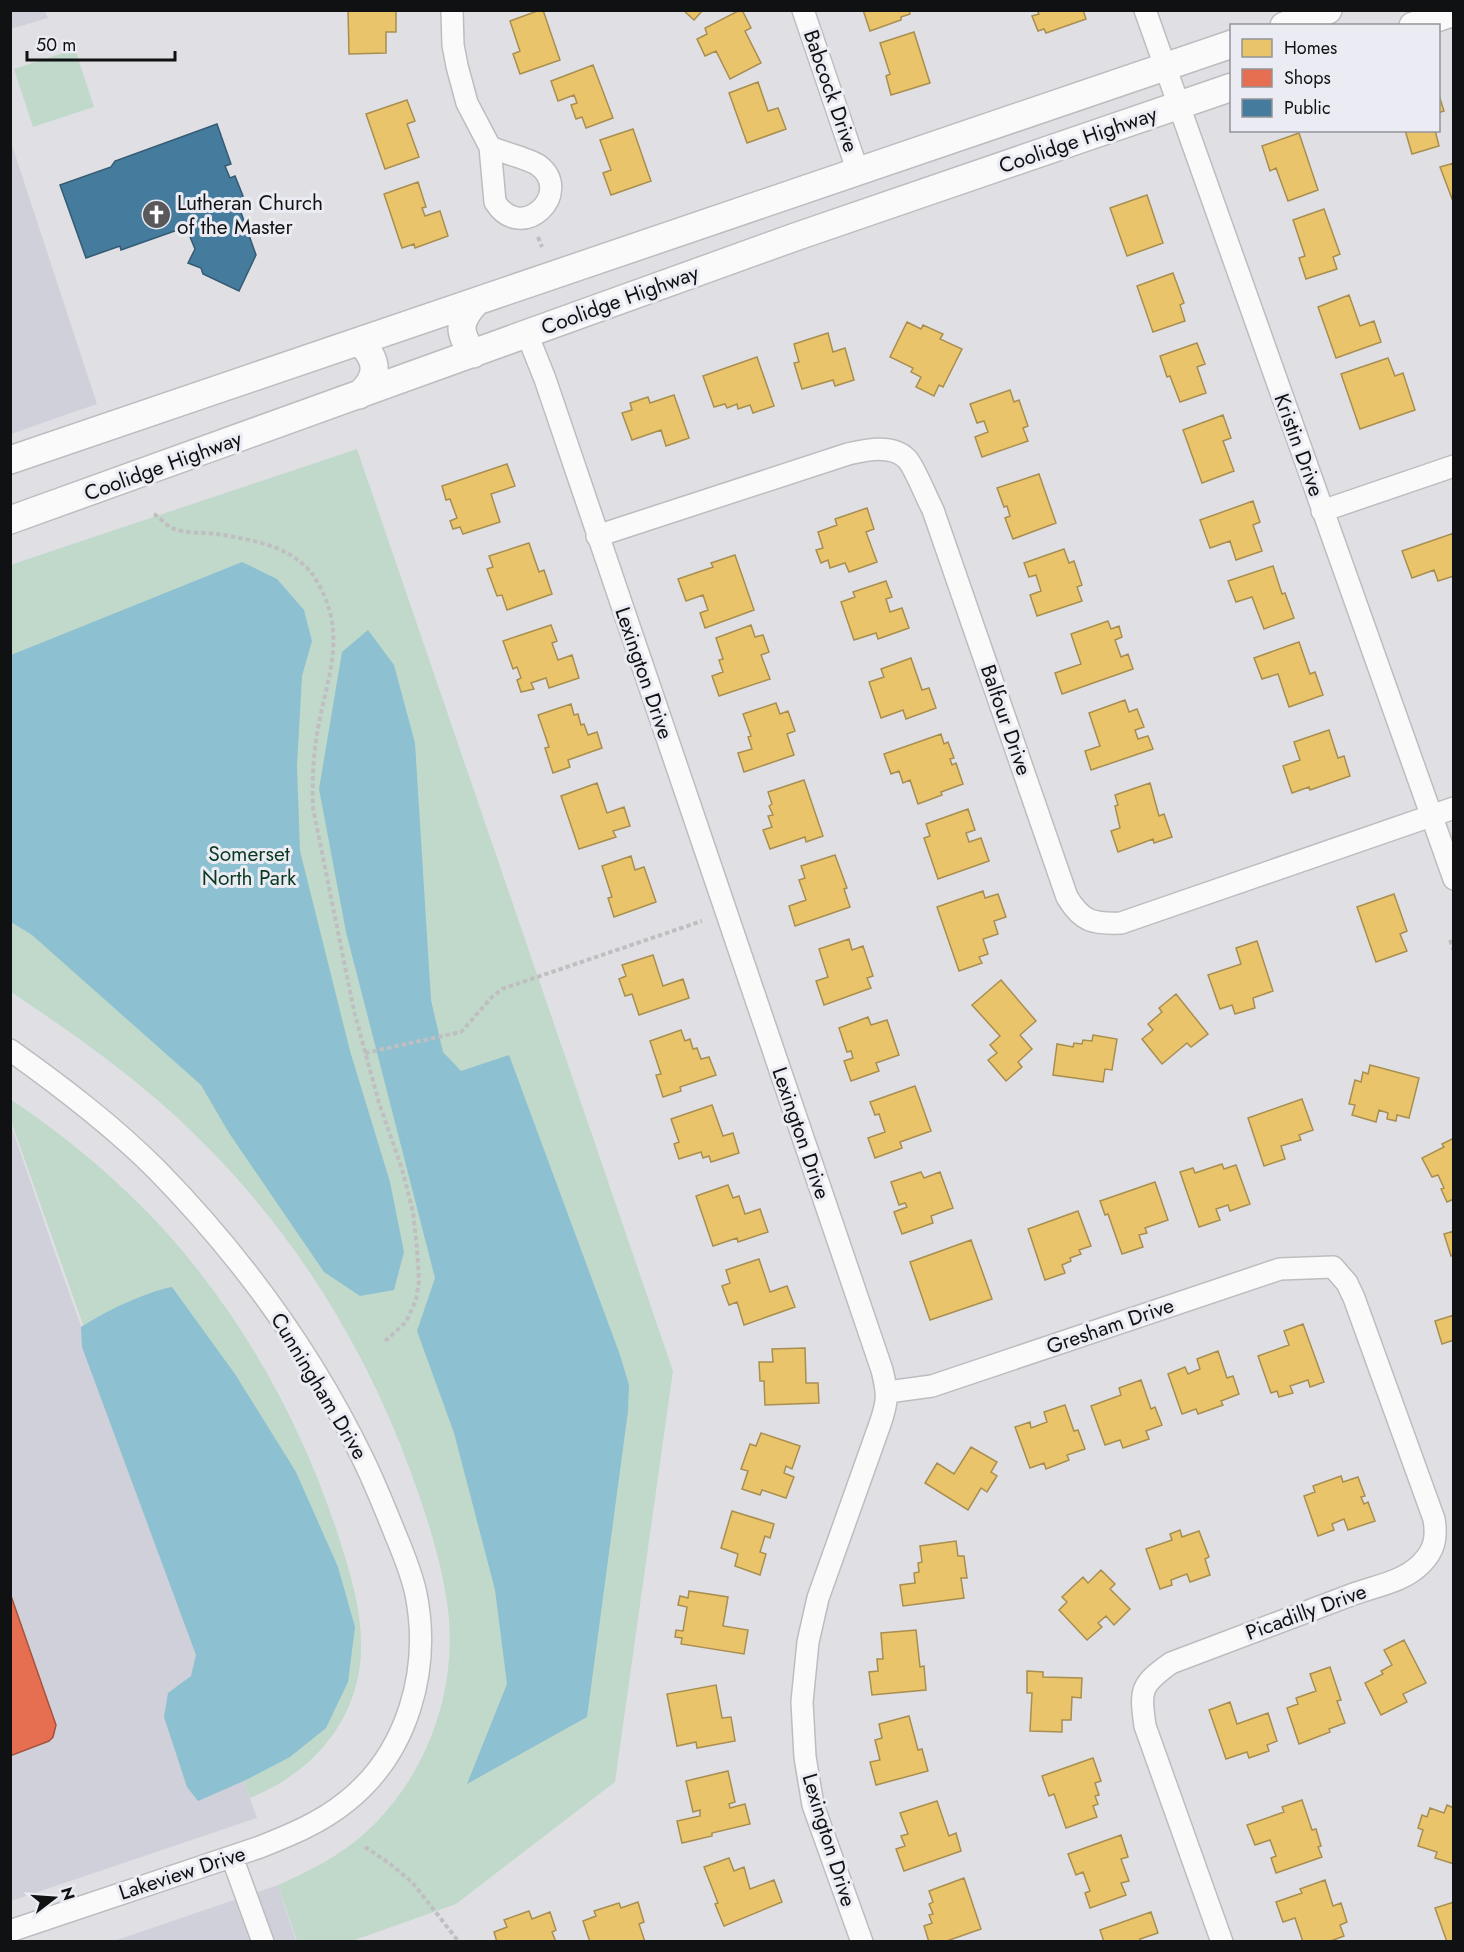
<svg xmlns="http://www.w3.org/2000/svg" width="1464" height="1952" viewBox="0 0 1464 1952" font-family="Jost,sans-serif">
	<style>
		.built { fill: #cfd0d9 }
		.green { fill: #c1d9cb }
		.water { fill: #8dc0d0 }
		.homes { fill: #e9c46a; stroke: #a88e50; stroke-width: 1.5 }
		.shops { fill: #e76f51; stroke: #a6533e; stroke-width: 1.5 }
		.public { fill: #457b9d; stroke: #355b74; stroke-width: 1.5 }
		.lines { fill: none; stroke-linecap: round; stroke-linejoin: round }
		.minor-casing { stroke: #bdbdc0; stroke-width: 24 }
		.major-casing { stroke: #bdbdc0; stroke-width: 30 }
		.path { stroke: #bfbfc1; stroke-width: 4; stroke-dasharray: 4.5 3; stroke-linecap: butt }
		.minor { stroke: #fafafb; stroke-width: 21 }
		.major { stroke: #fafafb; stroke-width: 27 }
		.labels { text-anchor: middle; stroke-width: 6; stroke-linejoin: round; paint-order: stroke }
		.street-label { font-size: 21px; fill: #101113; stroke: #ebecf3 }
		.poi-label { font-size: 21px; fill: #101113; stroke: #ebecf3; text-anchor: start }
		.park-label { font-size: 21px; fill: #0a3921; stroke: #ebecf3 }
	</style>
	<rect width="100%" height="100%" fill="#e0e0e4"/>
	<path class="built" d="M10,11H45L48,18L11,29Z
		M10,139L97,404L11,434H10Z
		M10,1122L55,1253L257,1818L11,1901Z
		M278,1885L296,1941L111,1942Z"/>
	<path class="green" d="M75,49L94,107L33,127L14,69Z
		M357,449L673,1371L615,1782L456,1904L352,1941H297L278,1885C309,1871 340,1856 365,1833C430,1774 461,1682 446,1596C439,1553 425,1511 410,1470C368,1355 303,1247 218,1158C156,1092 86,1042 11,992L10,565Z
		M10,1099C70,1139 127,1187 174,1241C250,1329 305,1431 340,1541C353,1581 365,1623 360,1665C352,1729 307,1775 250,1798L11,1121Z"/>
	<path class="water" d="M242,562L277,579L304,610L312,641L302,676L297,766L300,851L350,1051L390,1182L404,1252L394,1290L360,1296L324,1272L229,1133L201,1085L32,935L11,922V655Z
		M368,630L394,665L415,743L431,1000L443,1052L461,1071L509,1055L620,1355L629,1385L628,1411L587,1717L467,1784L507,1684L495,1590L454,1433L417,1331L435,1278L346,932L319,789L342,652Z
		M172,1287L235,1374L296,1472L338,1567L355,1627L348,1682L326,1728L290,1757L246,1780L198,1801L187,1787L164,1717L168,1693L191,1676L196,1655L82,1347L81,1327C104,1312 145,1292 172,1287Z"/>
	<path class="homes" d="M348,10H396V32H386V53L349,54Z
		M540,10H543L560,60L520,74L513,54L520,51L510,21Z
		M683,10H703L694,20Z
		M740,10H742L751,28L745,31L761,63L730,79L716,51L705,56L697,39L707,34L705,28Z
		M863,10H909L910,14L901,17V20L870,31Z
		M1037,10H1083L1086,19L1046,33L1044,29L1038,31L1032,16L1039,14Z
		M914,32L930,83L891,95L886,76L890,74L880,43Z
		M593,65L613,118L586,128L582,117L576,119L571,105L577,103L574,95L558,101L551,81Z
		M758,82L768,111L778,108L786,129L747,143L729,93Z
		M1438,92L1444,111L1438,113Z
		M407,100L415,121L407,124L419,157L385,169L366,114Z
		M633,129L651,181L611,195L603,173L611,170L600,140Z
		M1405,130H1435L1439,146L1412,154Z
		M1299,133L1318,190L1288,201L1276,168L1270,171L1262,146Z
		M1454,163V204L1440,167Z
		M418,182L426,207L422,208L425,216L440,211L448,236L415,248L414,244L402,248L384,194Z
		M1147,195L1163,243L1127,256L1110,208Z
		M1324,209L1340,254L1333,257L1337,269L1306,279L1299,258L1305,256L1293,220Z
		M1173,273L1184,303L1180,305L1185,321L1153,332L1137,286Z
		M1349,295L1360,326L1374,321L1381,342L1336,358L1318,307Z
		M907,322L921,329L923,325L943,334L940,339L962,349L943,387L939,385L934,396L916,387L921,377L911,372L913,368L890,357Z
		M828,333L833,352L845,348L854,380L835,386L833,380L802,389L794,363L799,362L794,344Z
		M1197,343L1205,364L1197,367L1206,393L1180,402L1170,376L1167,377L1160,356Z
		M757,357L774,406L753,413L750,405L738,409L737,404L727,408L725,404L714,407L703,376Z
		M1388,358L1395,376L1403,373L1415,410L1360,429L1341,374Z
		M1010,390L1014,402L1019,400L1028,426L1023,428L1028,441L982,457L975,437L988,432L984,421L977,423L970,404Z
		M674,395L689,438L666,446L661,430L632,440L622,413L632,410L630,403L648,397L650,403Z
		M1223,415L1231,438L1223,441L1234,471L1202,483L1183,430Z
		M507,464L515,486L491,494L500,522L463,534L460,527L453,529L450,521L457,518L450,499L446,500L442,486Z
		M1039,474L1056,523L1013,539L1005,518L1010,516L1007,506L1004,507L997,488Z
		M1253,501L1260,522L1253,525L1262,551L1236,560L1230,541L1210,548L1200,520Z
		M867,508L874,529L866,532L877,562L849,572L845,563L830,568L828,560L821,563L816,550L823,548L818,532L837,525L835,519Z
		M1454,533V576L1438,581L1434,570L1412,578L1402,551Z
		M529,543L539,572L544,570L552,594L507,610L502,595L497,596L487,569L493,567L489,556Z
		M1064,549L1069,563L1074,561L1082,585L1077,587L1082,601L1037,616L1030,595L1041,591L1036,575L1029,577L1024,563Z
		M735,555L754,610L705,628L700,613L708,610L703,595L686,601L678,579L713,567L711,563Z
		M1273,566L1282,594L1285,593L1294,618L1264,629L1252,597L1236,602L1228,581Z
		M886,581L892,597L886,599L890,612L902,608L909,628L878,639L876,633L854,640L841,602L855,597L853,592Z
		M1108,621L1111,629L1119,626L1122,637L1115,640L1121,657L1128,654L1133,669L1062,694L1055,673L1081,664L1071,634Z
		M551,625L557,641L552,643L558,660L572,655L579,678L549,688L546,678L531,683L534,689L521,692L517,680L521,678L517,667L513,669L503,641Z
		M751,625L755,637L763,635L769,652L761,655L770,679L719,696L712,676L723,672L719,660L723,659L716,638Z
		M1299,642L1310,674L1315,672L1323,695L1289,707L1278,674L1262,679L1254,658Z
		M911,658L922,690L929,688L936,708L906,719L903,710L881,718L869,682L884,677L881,669Z
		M1125,700L1129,712L1137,709L1144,727L1135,730L1138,739L1148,736L1153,749L1091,770L1085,751L1100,746L1089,713Z
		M776,703L780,714L788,711L795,731L787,734L794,755L744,772L738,753L752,749L748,737L751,736L743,714Z
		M571,704L574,715L578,714L581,725L584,724L588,735L597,732L602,748L568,760L570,767L553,773L545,748L549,747L538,715Z
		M1329,730L1338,758L1344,756L1350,776L1310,790L1309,787L1292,793L1283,766L1300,760L1294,742Z
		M941,734L944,744L948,742L954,758L950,759L952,765L956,763L963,784L941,792L942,795L918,804L910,780L903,783L899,771L891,774L884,754Z
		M804,780L823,836L806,842L805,837L770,849L763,830L772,827L768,816L773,815L769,806L772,804L768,792Z
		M597,783L607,813L624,807L630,826L613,831L616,837L579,849L561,796Z
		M1150,783L1159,816L1164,814L1172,837L1154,843L1153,839L1118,852L1111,831L1120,828L1115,806L1118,805L1115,795Z
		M968,809L975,830L966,833L969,842L981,838L989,861L938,879L924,838L930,836L926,824Z
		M835,855L847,888L844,889L850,907L795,926L789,906L806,900L799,880L805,878L801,866Z
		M631,856L635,870L644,867L656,902L614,917L608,898L612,897L602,866Z
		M983,891L985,898L998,894L1006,917L994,921L998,934L983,939L988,954L979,957L982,963L959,971L937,907Z
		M1394,894L1407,931L1400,934L1407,951L1376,962L1357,907Z
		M849,939L852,950L863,946L873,976L867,978L871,988L824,1005L816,981L828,977L819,949Z
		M1257,941L1273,991L1253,998L1255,1008L1235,1014L1232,1005L1220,1009L1208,975L1241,964L1236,948Z
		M653,955L663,986L683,979L689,998L639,1015L632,994L625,996L619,979L626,976L622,965Z
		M1001,980L1036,1021L1020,1035L1032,1049L1018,1062L1022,1067L1006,1081L988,1060L997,1053L990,1045L1000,1036L972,1005Z
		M1176,994L1208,1034L1191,1047L1187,1043L1162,1064L1142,1039L1153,1030L1148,1024L1162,1012L1159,1008Z
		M868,1017L871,1025L887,1020L899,1055L876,1063L879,1071L851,1081L844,1061L853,1058L851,1051L847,1052L839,1028Z
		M681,1030L685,1041L690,1039L693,1049L697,1048L701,1059L709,1057L716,1075L680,1087L681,1091L663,1097L656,1075L661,1074L650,1041Z
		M1093,1035L1117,1039L1112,1070L1105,1069L1103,1082L1053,1075L1057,1044L1073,1047L1074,1043L1082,1044L1083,1040L1092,1041Z
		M1370,1065L1419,1078L1409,1118L1397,1115L1396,1121L1387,1119L1388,1113L1379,1110L1376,1122L1352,1115L1355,1105L1349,1104L1355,1080L1361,1082L1363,1072L1368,1074Z
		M915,1086L931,1131L900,1142L902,1148L875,1158L868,1138L885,1132L879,1114L875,1115L870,1102Z
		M1302,1099L1313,1130L1299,1135L1301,1140L1281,1146L1285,1159L1264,1166L1248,1118Z
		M712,1105L723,1136L733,1133L739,1153L711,1162L709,1156L703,1158L701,1152L679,1159L674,1144L679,1142L671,1119Z
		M1454,1138V1199L1447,1202L1441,1189L1444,1188L1438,1175L1432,1177L1422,1158L1444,1147L1442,1144Z
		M1222,1164L1224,1169L1236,1165L1250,1204L1230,1211L1228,1205L1216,1209L1220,1220L1199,1227L1180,1172L1193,1168L1195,1173Z
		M921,1172L924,1178L940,1172L953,1208L931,1216L933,1223L902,1234L894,1212L907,1207L905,1203L899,1205L891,1182Z
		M1155,1182L1168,1220L1145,1228L1147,1233L1139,1235L1143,1247L1122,1254L1108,1214L1105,1215L1100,1201Z
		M728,1185L733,1198L739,1196L745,1214L760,1209L768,1232L738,1242L737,1238L713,1246L696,1196Z
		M1078,1211L1091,1246L1079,1250L1081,1254L1070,1258L1071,1261L1062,1265L1065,1273L1045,1280L1028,1229Z
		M1454,1231V1255L1451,1256L1444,1234Z
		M971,1240L992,1299L930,1320L910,1262Z
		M759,1259L770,1292L787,1286L795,1307L744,1325L737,1302L729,1305L722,1286L730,1283L726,1270Z
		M1454,1315V1340L1442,1344L1435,1321Z
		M1303,1324L1324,1382L1310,1387L1308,1380L1290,1386L1293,1393L1279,1397L1277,1391L1271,1393L1258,1356L1289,1345L1284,1331Z
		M805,1348L806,1383H818L819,1403L765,1405L764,1381H760L759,1362H773L772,1349Z
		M1218,1351L1227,1378L1233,1376L1239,1394L1221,1401L1223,1405L1198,1414L1196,1409L1182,1414L1168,1374L1185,1367L1188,1374L1200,1369L1197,1359Z
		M1141,1380L1151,1409L1155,1407L1162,1425L1146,1431L1149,1439L1123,1448L1120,1440L1105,1445L1091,1406L1121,1395L1119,1388Z
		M1065,1405L1074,1431L1078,1430L1085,1449L1067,1455L1069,1460L1046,1469L1044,1463L1030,1468L1015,1427L1030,1422L1031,1428L1047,1422L1044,1412Z
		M761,1433L800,1446L792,1469L786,1466L784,1473L794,1477L786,1498L762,1490L760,1495L742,1489L748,1471L741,1469L750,1444L756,1446Z
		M971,1447L997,1462L991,1472L997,1476L987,1492L981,1488L968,1510L925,1483L937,1463L954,1474Z
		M1341,1476L1343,1482L1358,1477L1365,1496L1361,1497L1364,1504L1368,1502L1375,1521L1348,1530L1344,1519L1332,1524L1334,1530L1318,1536L1304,1496L1315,1492L1313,1486Z
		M732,1511L774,1524L770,1538L765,1536L760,1552L766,1554L760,1575L735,1566L738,1554L721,1548Z
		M1180,1530L1182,1537L1199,1531L1209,1557L1205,1559L1210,1575L1190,1582L1187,1574L1171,1580L1172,1585L1160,1589L1146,1549L1172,1540L1170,1534Z
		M956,1541L958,1556H964L967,1578H961L964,1598L903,1606L900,1585L915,1583L914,1573L919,1572L918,1563L922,1562L920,1546Z
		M1101,1570L1115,1584L1110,1589L1130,1609L1114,1625L1106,1616L1098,1623L1102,1627L1087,1640L1059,1610L1067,1602L1062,1597L1083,1577L1088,1583Z
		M689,1591L728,1597L723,1626L748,1630L744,1654L681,1644L682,1638L675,1637L676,1630L683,1631L687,1607L678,1605L680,1596L688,1598Z
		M916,1630L920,1667L924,1666L926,1690L872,1695L869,1672L878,1671L877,1659H883L881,1633Z
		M1404,1640L1426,1683L1403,1694L1407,1702L1381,1715L1365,1683L1383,1674L1381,1671L1392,1665L1384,1650Z
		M1330,1667L1341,1700L1337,1701L1345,1723L1329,1729L1330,1732L1299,1744L1287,1708L1298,1704L1296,1698L1316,1691L1310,1674Z
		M1027,1671L1043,1672V1677L1082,1678L1081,1698L1072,1697L1071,1720H1062V1732L1030,1731L1032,1693H1027Z
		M716,1685L722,1718L731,1717L735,1741L697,1748L696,1742L677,1746L667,1694Z
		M1230,1702L1237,1724L1268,1713L1277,1741L1267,1745L1269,1751L1249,1758L1247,1752L1226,1759L1209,1710Z
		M909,1716L918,1750L922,1749L928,1771L876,1785L870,1762L880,1760L875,1740L882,1738L879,1724Z
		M1093,1758L1101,1781L1095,1783L1099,1795L1095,1796L1098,1804L1093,1806L1097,1817L1066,1828L1054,1794L1049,1796L1042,1776Z
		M728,1771L735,1802L729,1804L730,1808L745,1804L750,1824L712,1833V1836L682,1843L677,1821L700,1816V1810L693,1812L686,1781Z
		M1302,1800L1312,1830L1316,1829L1321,1846L1318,1847L1322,1857L1276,1873L1271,1858L1276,1856L1270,1840L1255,1845L1247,1825L1284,1812L1282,1807Z
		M937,1801L949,1836L956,1833L961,1851L904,1871L896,1849L905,1846L901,1836L908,1834L900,1813Z
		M1447,1805L1454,1808V1864L1435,1858L1437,1852L1418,1846L1423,1830L1418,1828L1422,1815L1427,1817L1430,1808L1444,1813Z
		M1121,1835L1128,1857L1121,1859L1129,1881L1121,1883L1126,1895L1090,1908L1085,1893L1090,1891L1083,1872L1076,1875L1068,1854Z
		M729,1858L734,1871L744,1867L750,1889L774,1880L782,1902L724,1926L715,1904L718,1903L704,1867Z
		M964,1878L981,1929L944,1942H929L924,1926L932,1923L929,1915L933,1914L929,1904L933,1902L929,1891Z
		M1325,1880L1333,1906L1341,1903L1347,1922L1340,1925L1344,1936L1328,1942H1303L1295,1918L1283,1922L1276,1902L1302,1893L1300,1889Z
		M638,1902L644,1922L639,1924L645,1942H590L583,1921L596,1916L594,1911L619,1903L621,1908Z
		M1454,1902V1942H1447L1435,1908Z
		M529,1911L532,1919L550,1912L556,1930L552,1932L556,1942H497L494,1932L507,1927L504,1920Z
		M1151,1912L1158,1933L1140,1939L1141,1942H1104L1100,1930Z"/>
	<path class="shops" d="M10,1593L56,1725L53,1737L49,1741L10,1756Z"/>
	<path class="public" d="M217,124L231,164L225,166L230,178L235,176L243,196L238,204L256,255L239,291L203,274L201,268L188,263L195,249L186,227L121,250L120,246L86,258L60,185L111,167L115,161Z"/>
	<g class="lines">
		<defs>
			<path id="minor" d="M452,10L453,45L457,66L467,103L490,147L495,202C522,245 575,192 538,165C528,158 503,153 490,147
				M803,10L858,172
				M1145,10L1454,879
				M527,334L545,379L882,1370C888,1394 888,1401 880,1424L818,1598L808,1642L802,1702L805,1757L813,1805L862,1942
				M1322,511L1454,466
				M597,536L848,454C866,450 892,444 907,459C914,466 927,499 933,510L1067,897C1082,922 1093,924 1121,923L1454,808
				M10,1050C62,1087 112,1125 157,1170C241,1256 312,1353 364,1461C376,1486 386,1511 396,1536C404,1555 412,1575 416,1594C431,1670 408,1753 346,1802C320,1823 290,1835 260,1847L10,1931
				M888,1392L932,1386L1280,1269L1333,1267L1347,1283L1354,1298L1434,1519C1437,1537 1435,1550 1421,1564C1402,1583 1374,1586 1351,1595C1291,1618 1231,1640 1171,1663C1140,1685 1140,1690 1145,1726L1222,1942
				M232,1857L263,1942"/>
			<path id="major" d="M1284,26L1328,10
				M1413,26L1454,12
				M473,354C458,332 458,322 475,303
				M359,395C379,377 379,361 360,342
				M10,460L1232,44
				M10,520L795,237L1232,87"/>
		</defs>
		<use href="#minor" class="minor-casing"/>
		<use href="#major" class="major-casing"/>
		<path class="path" d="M538,237L542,247
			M154,514C160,518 166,525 172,528C185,534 204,532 217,534C235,537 254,540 271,546C291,553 309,565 319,585C349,639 324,684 316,740C313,762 312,785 313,808L354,1011L379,1103L402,1169L413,1212L417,1248L419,1281L416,1300L406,1322L384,1342
			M1450,940L1454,951
			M365,1053L461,1032L492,997L502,989L702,921
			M365,1847L389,1863L412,1882L459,1942"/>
		<use href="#minor" class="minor"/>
		<use href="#major" class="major"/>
	</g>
	<defs>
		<symbol id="church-disc" viewBox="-11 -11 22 22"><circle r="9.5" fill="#59595c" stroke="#ebecf3"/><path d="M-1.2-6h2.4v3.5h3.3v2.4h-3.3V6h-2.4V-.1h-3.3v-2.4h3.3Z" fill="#fff"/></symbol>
	</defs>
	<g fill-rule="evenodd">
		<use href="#church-disc" x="140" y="198" width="33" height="33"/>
	</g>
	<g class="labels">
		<g class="street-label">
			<text transform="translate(831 91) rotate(71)" y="7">Babcock Drive</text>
			<text transform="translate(1078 140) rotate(-19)" y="7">Coolidge Highway</text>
			<text transform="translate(620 300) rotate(-20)" y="7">Coolidge Highway</text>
			<text transform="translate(1299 445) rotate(70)" y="7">Kristin Drive</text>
			<text transform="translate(163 466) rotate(-20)" y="7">Coolidge Highway</text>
			<text transform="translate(644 673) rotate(71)" y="7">Lexington Drive</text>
			<text transform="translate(1006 720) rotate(71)" y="7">Balfour Drive</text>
			<text transform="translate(801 1133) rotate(71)" y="7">Lexington Drive</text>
			<text transform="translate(1110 1326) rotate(-19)" y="7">Gresham Drive</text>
			<text transform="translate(319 1386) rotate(59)" y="7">Cunningham Drive</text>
			<text transform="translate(1306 1612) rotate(-20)" y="7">Picadilly Drive</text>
			<text transform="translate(829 1840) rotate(73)" y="7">Lexington Drive</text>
			<text transform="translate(182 1873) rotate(-18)" y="7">Lakeview Drive</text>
		</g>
		<g class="poi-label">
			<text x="177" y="210">Lutheran Church<tspan x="177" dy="24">of the Master</tspan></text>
		</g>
		<g class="park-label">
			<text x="249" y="861">Somerset<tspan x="249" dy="24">North Park</tspan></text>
		</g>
	</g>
	<rect width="1464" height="1952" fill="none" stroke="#101113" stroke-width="24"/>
	<rect x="1230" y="24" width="210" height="108" fill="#ebecf3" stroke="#939499" stroke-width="1.5"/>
	<rect x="1242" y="39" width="30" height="18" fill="#e9c46a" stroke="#939499" stroke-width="1.5"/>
	<text x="1284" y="54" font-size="18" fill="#101113">Homes</text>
	<rect x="1242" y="69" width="30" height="18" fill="#e76f51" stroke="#939499" stroke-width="1.5"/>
	<text x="1284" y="84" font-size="18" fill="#101113">Shops</text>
	<rect x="1242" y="99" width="30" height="18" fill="#457b9d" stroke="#939499" stroke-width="1.5"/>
	<text x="1284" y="114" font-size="18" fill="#101113">Public</text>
	<g transform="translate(54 1898) rotate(73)" stroke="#ebecf3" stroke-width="4.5" paint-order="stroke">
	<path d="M0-4.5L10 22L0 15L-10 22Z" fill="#101113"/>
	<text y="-9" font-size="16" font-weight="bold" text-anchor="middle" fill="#101113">N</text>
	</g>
	<path d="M27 51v9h148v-9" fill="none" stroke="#101113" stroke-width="3"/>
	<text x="36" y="51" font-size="18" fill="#101113" stroke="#ebecf3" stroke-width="4.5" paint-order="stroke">50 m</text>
</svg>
